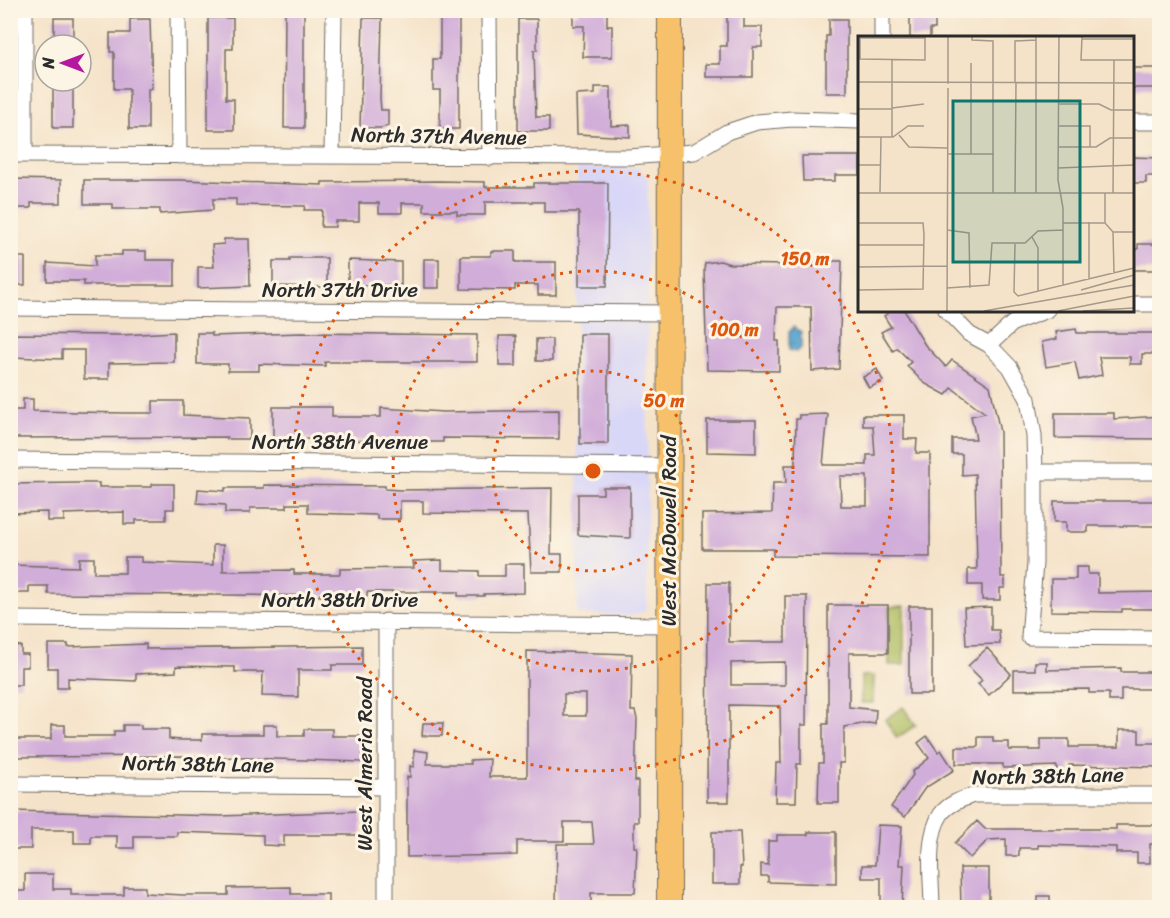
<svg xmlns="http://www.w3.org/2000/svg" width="1170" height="918" viewBox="0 0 1170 918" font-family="Sriracha,sans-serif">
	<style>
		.built { fill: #d9d7f7 }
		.green { fill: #adbb5d; stroke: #6c7344; stroke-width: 1.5 }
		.water { fill: url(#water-ripples); stroke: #40667c; stroke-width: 1.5 }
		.building { fill: #d1add9; fill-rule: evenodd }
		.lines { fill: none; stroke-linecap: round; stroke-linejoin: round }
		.street-casing { stroke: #726b62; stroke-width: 17 }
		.primary-casing { stroke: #726b62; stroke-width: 26 }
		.street { stroke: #fff; stroke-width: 15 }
		.primary { stroke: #f6c16b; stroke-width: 24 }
		.ring { fill: none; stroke: #df570e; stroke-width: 3; stroke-dasharray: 3 6 }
		.labels { text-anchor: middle; stroke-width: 6; stroke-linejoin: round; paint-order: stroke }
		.street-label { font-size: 21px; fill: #2b2b2b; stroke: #fcf5e5 }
		.inset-road { fill: none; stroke: #a4998a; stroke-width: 1.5 }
		.view { fill: #0f766e; fill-opacity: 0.15; stroke: #0f766e; stroke-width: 3 }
		.inset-edge { fill: none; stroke: #2b2b2b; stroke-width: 3 }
		.centre { fill: #df570e; stroke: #fcf5e5; stroke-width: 3 }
		.ring-label { font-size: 18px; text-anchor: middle; font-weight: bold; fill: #df570e; stroke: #fcf5e5; stroke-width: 6; stroke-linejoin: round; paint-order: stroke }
	</style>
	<defs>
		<pattern id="water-ripples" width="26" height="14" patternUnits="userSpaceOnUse" patternTransform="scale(1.5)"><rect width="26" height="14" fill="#54a2cd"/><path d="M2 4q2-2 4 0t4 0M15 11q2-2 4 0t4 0" fill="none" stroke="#4684a7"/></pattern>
	</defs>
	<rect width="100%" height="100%" fill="#fcf5e5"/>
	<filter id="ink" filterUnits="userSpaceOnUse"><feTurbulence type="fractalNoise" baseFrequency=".0167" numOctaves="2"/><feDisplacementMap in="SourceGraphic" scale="12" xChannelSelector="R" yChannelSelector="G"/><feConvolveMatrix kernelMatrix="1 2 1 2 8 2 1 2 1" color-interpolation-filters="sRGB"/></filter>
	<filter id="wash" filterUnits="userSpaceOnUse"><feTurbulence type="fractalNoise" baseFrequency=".008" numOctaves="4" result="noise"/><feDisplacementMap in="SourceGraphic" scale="24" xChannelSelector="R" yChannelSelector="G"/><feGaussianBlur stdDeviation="1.35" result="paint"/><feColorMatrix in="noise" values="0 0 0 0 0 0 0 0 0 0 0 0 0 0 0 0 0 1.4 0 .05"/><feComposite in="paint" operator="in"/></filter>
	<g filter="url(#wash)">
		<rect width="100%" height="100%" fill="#f5e3c9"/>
		<path class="built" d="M577,168H639L648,177L647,603L646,610L632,616L577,614Z"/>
		<path class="green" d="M904,606V665H889V607Z
			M861,676H874L873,703H861Z
			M903,707L916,725L897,738L885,720Z"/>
		<path class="water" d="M794,327L801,332V348L796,352L789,350V332Z"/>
		<g id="blocks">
			<path class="building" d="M285,10H304V128H284Z
				M440,10H457L459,19V129H440V90H433V59H440Z
				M578,10H607V26H612V57H583L584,26H573V14H578Z
				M727,10H744V27H762V47H753V77H706V64H720V46H727Z
				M910,10H935V29H930V38H910Z
				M54,18H73V45H54Z
				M208,18H233V49H226V99H234V130H208Z
				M363,18H382L380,98L381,110H388V126L381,128H360Z
				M130,19H150L152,89H148V129H129V89H114V52H110V33H130Z
				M518,19H537V50H534L536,117H549V131H518Z
				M829,19H847V93H826V36H829Z
				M1132,68H1160V88H1132Z
				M53,81H73V128H53Z
				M595,87H611V126L630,125V137L577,134L576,95L595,94Z
				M802,156H860V175H835V181H803Z
				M1132,157L1160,158V176H1146V183H1132Z
				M10,179L61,180V203H31V208H10Z
				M84,180H181L322,185V182L439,181L485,182V187H534V183H608L607,286H579V212H544V202H485V215H457V211H424V203H402V213H379V203H359V221H335V227H321L322,210H304L305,206L236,205V199H213V210L160,214V209H113V204H84Z
				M224,239H249L250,286L198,288V267H214L212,245L224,244Z
				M1138,244H1160V270H1132V249H1138Z
				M122,251H146V260H175V285H84V281H47V263L95,266V255H122Z
				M491,251H515V262H556V295H538V285H515V290L461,289V256H491Z
				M10,257H25V285H10Z
				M290,258H327V287L273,286V261H290Z
				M424,259H439V288H424Z
				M348,260L401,262V285H364V289H348Z
				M720,261L730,264L791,265V261H842L839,369L812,371L811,307H777L776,341H779V371L707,370L704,269L705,263Z
				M892,310H904L925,345L946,367L952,360L990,386L1000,432L1001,577H1005V588H1000V600H982V585H968V569H977L975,474L962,475V454H952V439H976L971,416L985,413L952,388L946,395L924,383L907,366L911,362L897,348L893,351L881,332L891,327L884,316Z
				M1076,329L1077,333H1160V354H1142V364H1130V357H1099L1102,375L1079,380L1075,362L1046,367L1042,342L1057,339L1056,332Z
				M174,332V362L109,363V379H84V350H62V359L10,357V334L122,335Z
				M197,333H212V336L302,333L477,335V362H325V366L259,364V371H228V364H197Z
				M580,334H608V444H580Z
				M499,336H516V366H499Z
				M536,339H552V361H536Z
				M877,369L883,381L869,388L863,377Z
				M23,399H33V411L124,413H153V401H183V415L250,418V439H227V437L10,438V410H23Z
				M273,407H332V417H381V408L443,412L559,410V439L443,438V442H416L273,438Z
				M1055,413H1114V419L1160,416V439L1055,438Z
				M828,414L823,465H867V455H875L873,426H863V415H904V439H917L916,453H930V557L773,556V549H702V514L772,513L773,483H786L785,465H795L796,419H799V415ZM840,476H867V506H841Z
				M707,420H756V453L707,452Z
				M76,483H99V487H152V484H174V509H166V520H136V524H124V512L64,514V521H47V512L10,513V484Z
				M264,485L385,486V489L400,490L552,488L551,554H562V572H531L528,514L423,513V501H400V519H377V515L308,513V504H287V508H250V513H225V505L197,503L198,489L225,491V488H264Z
				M603,487H630V538L578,535V494H603Z
				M1054,501H1160V526H1088V532H1066V522H1054Z
				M213,545H223V571L294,570V574H340V569L414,568L413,561L442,560V570L479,571V576H505V564H524V593L484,594V596H458V592H367V596L48,594V586H29V593H10V565L79,567V558H94V573H125V557H141V562L213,565Z
				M1076,567H1088V574H1098V593L1160,592V609H1122V612L1051,611V579H1076Z
				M708,583H729V642H785V596H807L806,725H801V764H797L796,802H775L776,763H781L780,706L729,705V802H707ZM785,662V685H731V663Z
				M828,605H888V653H849V707L876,710L875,724L868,723L844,727V763H839V803H818L819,763H823V724H828Z
				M909,606H932V694H909Z
				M991,607V630H999L1000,644L966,645L964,608Z
				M48,644H68V647L146,644V649L362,646V665H332V670H298V697L262,696L263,672H235V667L176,666V672L136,674V681L68,678V688H57V668H48Z
				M10,645L21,646V654H28V667H21V685H10Z
				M987,648L1011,674L989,695L978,684L982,680L968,666Z
				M527,651L632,654L631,711H635L637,719L635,781H638V822H634V847H637L635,893H591V907H556L557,844H594L592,822H564V841H517V855L407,857V777H410V766L414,767V750L428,752L427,764H471L470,760L490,759L489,777H527ZM564,694H586V716H564Z
				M1035,662H1047V670L1121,668V672H1156V689H1121V701H1109V693H1089V689L1014,690V670H1035Z
				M423,723H443L442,736H422Z
				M51,725H65V736H114V731H123V725H141V729H169V739L181,740H202V734H263V725H277V736H304V729H332V736H362V762L189,756L10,757V739H51Z
				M1119,730H1139V743H1160V767L1069,765V772H1057V766L1003,768V764H956V747H978V737H993V742H1009V750H1041V739H1069V747H1119Z
				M927,736L938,752L941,750L954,770L925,788L905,817L891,807L913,775L912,772L929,758L918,743Z
				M10,811L221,816L361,811V835H284V846L263,845V835L177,832V836H134V848H117V836H91V843H74V830H31V849H10Z
				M977,821L985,829H1116V825H1160V844H1150V863H1137V853H1116V847L1038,845V848H1019V856H1006V839L988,840L970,858L955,843Z
				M878,825L902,826L899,865H904L902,908H881V878H862V865H875Z
				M712,832H740L742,867H740V884H712Z
				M808,832H836V884L768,882V876H761V864L768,865V841H777V835H808Z
				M960,868H989V900H981V908H961Z
				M25,874H53V889H71V895H124V887H145V893L183,895H228V888L291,887V894H328V908H10V891H25Z
				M1038,896H1050V908H1038Z"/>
		</g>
	</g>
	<g filter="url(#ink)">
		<use href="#blocks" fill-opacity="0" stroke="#726b62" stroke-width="1.5"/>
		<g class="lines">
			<defs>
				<path id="street" d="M178,10L179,156
					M489,10L490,158
					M882,10V38
					M1132,122H1160
					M10,155L629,157L694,152L727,132L757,122L792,119L860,121
					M25,155V10
					M332,155L334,10
					M1132,304H1160
					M10,308L670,313
					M946,310L969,334L989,345L1010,367L1028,399L1034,436L1035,472V563L1029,637L1160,638
					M989,345L1013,323L1047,310
					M10,460L670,466
					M1035,472H1160
					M10,619L669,625
					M386,621V908
					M10,784L386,787
					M932,908C932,880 925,838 941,814C948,804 962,799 973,795H1160"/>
				<path id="primary" d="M669,908L670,10"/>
			</defs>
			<use href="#street" class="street-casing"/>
			<use href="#primary" class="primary-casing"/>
			<use href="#street" class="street"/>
			<use href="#primary" class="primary"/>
		</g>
	</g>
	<g class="ring">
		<circle cx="593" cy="471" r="100"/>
		<circle cx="593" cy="471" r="200"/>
		<circle cx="593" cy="471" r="300"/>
	</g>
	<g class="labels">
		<g class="street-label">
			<text transform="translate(439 136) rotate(1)" y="7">North 37th Avenue</text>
			<text x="340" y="297">North 37th Drive</text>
			<text x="340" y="449">North 38th Avenue</text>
			<text transform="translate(669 531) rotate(-90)" y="7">West McDowell Road</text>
			<text x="340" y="607">North 38th Drive</text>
			<text transform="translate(198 764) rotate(1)" y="7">North 38th Lane</text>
			<text transform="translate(365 764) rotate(-90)" y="7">West Almeria Road</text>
			<text transform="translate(1048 776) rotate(-1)" y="7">North 38th Lane</text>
		</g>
	</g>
	<g transform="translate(858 36)">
		<rect width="276" height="276" fill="#f5e3c9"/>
		<path class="inset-road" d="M2,1V23L67,24V1M114,1V4L135,5V157M178,1V157M201,1L200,144L205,172V249M224,1L223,24H276M2,2H67M224,3H276M0,46L276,47M157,46V5L178,4M90,48V1M200,68H241L253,74H276M34,72L66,68M0,73H34M200,90H232V111M41,99L51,111L89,112M0,101H35L50,90H66M34,101V24M200,111H238L252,102H276M89,118H136M113,118V27M0,129H23M200,132L276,129M22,156L23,101M0,157H276M157,157L158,46M247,157V187L255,196M255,157L256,24M231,186V243M0,187H65L66,198L65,253L0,254M205,187H247M89,194L111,197L112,252M255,196L256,237M255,196H276M174,201L180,212V255M157,208L156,256L160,260L276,232M0,209H66M0,231L89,230M89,252L131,249L134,207H167L180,195L205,194M223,254L276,239M89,275L90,52M126,275L276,249M200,275L276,260M225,275L276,272"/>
		<path class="view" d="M95,65H222V226H95Z"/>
		<rect width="276" height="276" class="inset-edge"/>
	</g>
	<circle cx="593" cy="471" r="9" class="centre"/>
	<g class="ring-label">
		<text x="805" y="265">150 m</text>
		<text x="734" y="336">100 m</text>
		<text x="664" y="407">50 m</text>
	</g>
	<rect width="1170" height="918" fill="none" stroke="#fcf5e5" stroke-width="36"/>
	<g transform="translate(63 63) rotate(270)"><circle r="28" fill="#fcf5e5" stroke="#a8a49b" stroke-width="1.5"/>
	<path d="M0-4.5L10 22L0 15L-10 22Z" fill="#b5179e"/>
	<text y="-9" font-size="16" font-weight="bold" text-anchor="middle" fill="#2b2b2b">N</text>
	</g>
</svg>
